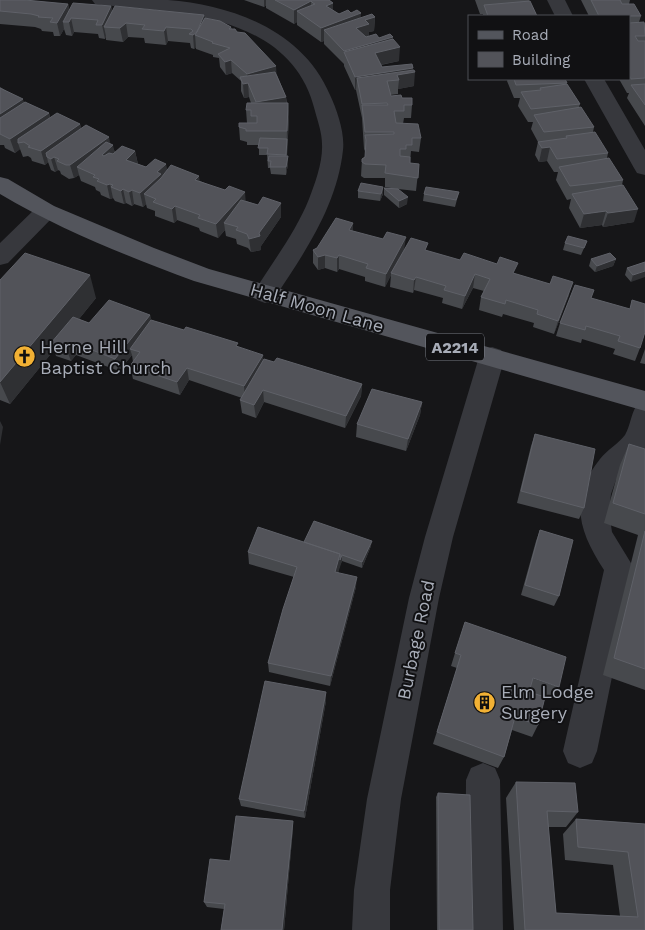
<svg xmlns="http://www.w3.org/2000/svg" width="645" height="930" viewBox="0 0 645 930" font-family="'Work Sans',sans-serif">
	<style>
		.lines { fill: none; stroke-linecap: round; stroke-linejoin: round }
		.minor { fill: #37383d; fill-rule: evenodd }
		.major { fill: #53555c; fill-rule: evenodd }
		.wall { fill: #47494d }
		.shaded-wall { fill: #2f3033 }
		.building { fill: #525359; stroke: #5f6168 }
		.labels { text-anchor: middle; stroke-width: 4; stroke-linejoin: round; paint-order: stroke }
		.shield { fill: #111113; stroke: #7b7e86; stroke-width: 1 }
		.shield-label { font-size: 16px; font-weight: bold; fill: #a8adb8 }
		.street-label { font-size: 18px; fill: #a8adb8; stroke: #111113 }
		.poi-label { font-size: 18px; fill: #a8adb8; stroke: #111113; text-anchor: start }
	</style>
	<rect width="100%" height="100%" fill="#161618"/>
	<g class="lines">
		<path class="minor" d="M92,0C117,0 143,0 168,0C233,5 303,31 330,95C337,110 345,133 343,150C337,206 304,254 273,300L265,303L257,300L253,294C272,262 295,234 309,199C315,183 323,162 322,144C322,133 318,122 315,111C292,15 181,12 101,5L95,4Z
			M547,0H565L573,16H555Z
			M584,79H604L645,150V175L637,173L634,168Z
			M46,204L54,206L57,211L54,216L8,263L0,265V243L38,206Z
			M492,347L501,350L505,357L453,537L439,598L401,799L390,890V930H352L354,890L367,799L409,598L425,537L479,357L483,350Z
			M645,403V448L616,480L611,494L609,512L612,532L634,568L597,751L592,763L580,768L568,763L563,751L604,570C579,532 568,499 600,459C607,450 618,444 625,435C630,426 631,415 636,406Z
			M483,763L495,768L500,780L503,930H465L466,780L471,768Z"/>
		<path class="major" d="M0,177L8,179L54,206L154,248L209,269L645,391V411L194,281C127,256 61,230 0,194Z"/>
	</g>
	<path class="wall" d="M0,0L68,4L69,9L111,6L112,11L205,19L231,27L232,29L277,75L286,97L287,103H288L289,117L287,156L288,164L286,175L271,174L270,168H268L267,155H259V145H247V142L240,140L239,127L247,123L246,110L251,103L249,97L244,98L241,91V81L232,73L226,75L220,67L219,58L213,57V55L196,49V47L194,49L191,48L190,43L168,41L166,45L145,43L144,38L128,37L123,42L106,40V36L105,39L99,38L98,34L74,32L72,36L66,35L64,29L60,36H54L53,32L42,31L41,29L35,27L0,24Z
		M244,0H329L333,3V11L339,14L361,18L375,17L374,31L369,32V37L393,39L399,61L381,65L382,67L413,70L414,86L398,89V94L390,95L391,96L402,98L412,105L411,118H404L403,124L421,138L419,152L411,151L410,163L419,164L416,191L398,189L407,204L399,208L384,195V188L397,189L385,187V178H364L361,176L362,159L365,157L366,153L364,149L362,118L356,90H355L344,66V64L324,44V41L321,42L297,25V22L294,24L266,8V5L264,7Z
		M475,0H529V1L537,16H483V14H480Z
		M581,0H630L629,4L641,16L639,22L645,23V126L627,98L629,93H627L619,79H629V16H589Z
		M508,79H565L567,85L580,104L579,107L594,127L593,132L608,153L607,158L623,180L622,185L634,222L603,227L602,225L580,228L569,208L571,199L567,200L556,180L558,172H554L547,161L539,162L535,155L538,142L531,129L533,122H528L518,106L520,98H514L507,81Z
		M0,87L24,102L49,113L50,117L80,124L81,128L111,144L115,152L135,151L138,164L146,167L168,170L200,181L246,201L258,205L281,203V217L261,246V250L251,252L248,248L237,244L236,239L226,236L225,230L218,238L200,231L199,228L177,220L174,223L155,216V211L147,208L146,204L143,207L134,204L132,206L126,203L124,204L115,201L113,198L110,199L101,195L100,192L96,190L95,187L81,181L79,175L74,178L69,179L61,174L60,171L58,170L55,172L51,170L48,162L45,165L32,161L31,158L28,156L23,157L20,149L15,153L5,148L4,145H0Z
		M358,191L383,194L380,201L358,198Z
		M459,192L455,207L423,201L424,194Z
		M353,223V231L405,249L427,251L460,260L515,274L569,295L554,334L533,327L534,323L503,314L502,317L479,310L481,297L484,291L473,288L462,309L442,303L443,298L414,290L413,293L390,287L391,275L385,287L365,281V277L339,269L337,272L325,268L318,270L313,263V250L317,248Z
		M587,241L581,255L563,250L565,243Z
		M591,259H616L613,266L595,272L589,266Z
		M645,262L631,282L625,275L627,268Z
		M0,280L96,298L79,319L89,323L150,315L151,320L238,347L263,360L362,384L361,396L345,428L264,402L256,418L242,413L240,400L242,398L189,380L180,395L133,379L130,366L133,362L132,355L119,371L76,355L71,361L56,356L54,350L10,404L0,400Z
		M592,298L640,348L635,361L613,354L615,349L582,339L581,343L556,336L560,323Z
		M645,349V364L640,363Z
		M422,402L420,415L406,451L356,437L357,424Z
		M535,434L584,508L579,519L517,503L531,446Z
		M629,444L645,449V690L603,675L638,535L604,523L620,465Z
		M540,530L559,596L554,606L521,595L536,541Z
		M304,542L371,546L362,568L342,561L340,565L338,572L356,587L330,686L269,672L268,663L294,577L249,564L248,552Z
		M455,653L559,687L552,700L545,698L538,725L532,737L512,730L504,757L498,768L433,744L457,668L451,666Z
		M326,701L305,818L241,806L239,799Z
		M516,782L578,812L566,827H548L556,913L620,916L613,865L565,860L563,834L576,819L645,824V930H514L506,798Z
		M438,793L473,930H437L436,797Z
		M293,828L284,930H221L224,909L207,907L204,902L230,861Z"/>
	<path class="shaded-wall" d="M264,0H266V5L264,7Z
		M311,1V15L297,11V22L294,24V10Z
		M333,3V16L326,6Z
		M68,4L71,17L63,22L64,29L60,36L57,23Z
		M111,6L114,19L104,27L106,36L105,39L102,25Z
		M361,13L360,27L365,20L375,17L374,31L369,32V38L324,30V41L321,42V28Z
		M204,15L206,29L195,35L196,47L194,49L193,35Z
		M71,18L74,32L72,36L69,22Z
		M126,23L128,37L123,42L120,28Z
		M166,27L168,41L166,45L164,31Z
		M393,37V49L400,47L399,61L374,66L344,52V51Z
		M231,60L232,73L226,75L225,62Z
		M276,66L277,80L248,83L249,97L244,98L243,84L248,83L247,74Z
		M413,68V73L415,72L414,86L398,89L399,80L387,81L357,78L356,90H355V77Z
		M286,97L287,110L257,116L256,102Z
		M23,99L27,113L0,131V114Z
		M288,103L289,117L286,162L287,131Z
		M49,113L52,127L18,143L20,149L15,153L10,139Z
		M80,124L84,137L54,157L58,170L55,172L51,159L47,157L48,162L45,165L41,151Z
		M109,137L111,147L113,145L116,159L77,167L79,175L74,178L70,165Z
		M550,147L547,161L539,162L542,148Z
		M135,151L138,165L126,160Z
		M288,156V164L286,175V167Z
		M166,164L169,177L144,194L146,204L143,207L140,193L157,172Z
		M199,176L201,189L195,180Z
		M110,184L113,198L110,199L107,185Z
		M383,187V194L380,201L381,194Z
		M123,189L126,203L124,204L121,191Z
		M132,190L134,204L132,206L129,192Z
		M245,192L246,205L224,223L225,230L218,238L216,224Z
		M408,197L407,204L399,208V201Z
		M281,203V217L261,246V250L251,252L249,239L259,233Z
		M175,206L177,220L174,223L172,209Z
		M638,209L634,222L603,227L608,213Z
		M606,211L602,225L580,228L584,214Z
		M353,223V237L349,230Z
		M406,237L404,251L391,273V275L385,287L386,274Z
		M325,255V268L318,270V257Z
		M339,255V269L337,272V258Z
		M616,259L613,266L595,272L597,266Z
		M645,271V277L631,282L633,275Z
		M475,274L473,288L462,309L465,296Z
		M90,275L96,298L58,345L51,343L54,350L10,404L0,382Z
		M416,277L414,290L413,293L414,280Z
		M573,282L569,295L554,334L558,321Z
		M150,315L153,328L130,349L132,355L119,371L115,359Z
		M72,342L76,355L71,361L66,348Z
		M263,355L264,368L245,399L244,386Z
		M187,368L189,380L180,395L177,382Z
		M362,384L361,396L345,428L346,416Z
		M263,390L264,402L256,418L254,405Z
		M422,402L420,415L406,451L408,439Z
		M0,421L3,427L0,445Z
		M372,541L371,546L362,568V562Z
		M340,554L342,555V561L335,582V572Z
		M357,577L356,587L330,686L331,676Z
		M326,692V701L305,818L304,811Z
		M293,821V828L284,930H282Z"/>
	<path class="building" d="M0,0H25L68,4L57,23L50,22L53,18L38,17L39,16L31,14L0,11Z
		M275,0H329L333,3L326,6L339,14L348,10L351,13L357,10L361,13L321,28L297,11L315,4L313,3L311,1L294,10Z
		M591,0H620L622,4H634L641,16H599Z
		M530,1L537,16H488L484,5Z
		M73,3L111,6L102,25H96L98,20L71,18L69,22H63Z
		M115,6L204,15L197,32L193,35L189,34L193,31L191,29L166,27L164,31L142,29L145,25L126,23L120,28L104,27Z
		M372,14L375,17L365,20L369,24L356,28L366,37L376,34L379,38L390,34L393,37L344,51L324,30Z
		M205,18L220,21L231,27L229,29H235L237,32L245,33L276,66L247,74L231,60L225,62L218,54L230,48L212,43L213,42L195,35Z
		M644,22L645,36H635L638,41H645V78L631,79L629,75V23Z
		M393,39L400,47L375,53L382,67L412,64L413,68L355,77L344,52Z
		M414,70L415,72L397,75L399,80L387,81L391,96L401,95L402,98H412V105H404V111H394L396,123L418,124L421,138H412V145H406V149H400V156L410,157V163L419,164L418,178L385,173L386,165L365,164L362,162V159L365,157L366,140L365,135L394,134V132H365L362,105H388L387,103L362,104L357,78Z
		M275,72L286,97L256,102L248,83L243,84L240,77Z
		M514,79H565L567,83L516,85Z
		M567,84L580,104L531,109L521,92L541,90L540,88Z
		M645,84V105L631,85Z
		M0,88L23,99L0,114Z
		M25,102L49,113L10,139L0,134V118Z
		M247,103H288L287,131H246V129L239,127V123H257V116H251V110H246Z
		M581,107L594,127L544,132L534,115Z
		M57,113L80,124L41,151L28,147L30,146L24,142L18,143V139Z
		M86,125L109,137L70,165H66L57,161L59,159L54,157L51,159L47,157L46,153Z
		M595,132L608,153L557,159L550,147L542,148L538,142L567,138L566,136Z
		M260,138L287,139L286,155L267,154L268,148H258Z
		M106,142L113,145L102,155L104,156L109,153L113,154L122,146L135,151L126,160L146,167L155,159L166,164L157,172L161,174L140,193L132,190L129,192L123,189L121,191L111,187L113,185L110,184L107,185L97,181L99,179L93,177L95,175L77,167Z
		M269,156H288L286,167H270L271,161H268Z
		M609,158L623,180L570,186L559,167Z
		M171,165L199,176L195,180L225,190L229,186L245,192L216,224L198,218L200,215L175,206L172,209L153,202L156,199L144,194L161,178Z
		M361,183L383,187L381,194L358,191Z
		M623,185L638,209L608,213L606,211L584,214L572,194Z
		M426,187L459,192L456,200L424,194Z
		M384,188L398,189L408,197L399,201Z
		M263,197L281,203L259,233L260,236L249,239L247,234L236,230L238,227L224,223L241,200L258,205Z
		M336,218L353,223L349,230L383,239L387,232L406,237L386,274L366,268L368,264L339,255L337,258L325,255L318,257L313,250L317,248Z
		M568,236L587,241L584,248L565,243Z
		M411,238L428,243L425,250L460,260L464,253L497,264L500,257L518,263L513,273L550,284L553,276L573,282L558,321L537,314L538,310L506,300L505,304L481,297L490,279L475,274L465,296L444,290L446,286L416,277L414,280L391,273Z
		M25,253L90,275L0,382V280Z
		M610,253L616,259L597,266L591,259Z
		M645,262V271L633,275L627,268Z
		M575,285L594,290L591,298L630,309L632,300L645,304V332L640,348L618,341L620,336L586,326L585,330L560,323Z
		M109,300L150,315L115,359L72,342L66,348L51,343L73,317L89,323Z
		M151,320L184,330L186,327L238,343L236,346L263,355L244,386L187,368L177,382L130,366L140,352L130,349Z
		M277,358L362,384L346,416L263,390L254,405L240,400L264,359L274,362Z
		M372,389L422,402L408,439L357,424Z
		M535,434L595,449L584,508L521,491Z
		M629,444L645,449V514L613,503Z
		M314,521L372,541L362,562L342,555L340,560V554L304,542Z
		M258,527L340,554L335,572L357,577L331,676L268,663L283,609L297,567L248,552Z
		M540,530L573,540L559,596L525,585Z
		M645,531V669L614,658Z
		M465,622L566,657L559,687L533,678L529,692L545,697L538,725L515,717L504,757L437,732L461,655L455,653Z
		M265,681L326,692L304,811L239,799Z
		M516,782L575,783L578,812L547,811L556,913L638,917L628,852L578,847L576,819L645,824V930H525Z
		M438,793L470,795L473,930H439Z
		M236,816L293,821L282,930H221L225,904L204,902L210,859L230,861Z"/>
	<defs>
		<symbol id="church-disc" viewBox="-11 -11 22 22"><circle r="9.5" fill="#f2b134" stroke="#111113"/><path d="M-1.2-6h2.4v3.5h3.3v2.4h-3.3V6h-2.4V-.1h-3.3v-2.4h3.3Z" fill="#111"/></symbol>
		<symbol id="building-disc" viewBox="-11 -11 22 22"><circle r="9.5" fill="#f2b134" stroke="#111113"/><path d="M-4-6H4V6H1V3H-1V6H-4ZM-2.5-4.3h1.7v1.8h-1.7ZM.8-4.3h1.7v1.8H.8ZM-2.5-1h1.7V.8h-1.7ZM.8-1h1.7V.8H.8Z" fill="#111"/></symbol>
	</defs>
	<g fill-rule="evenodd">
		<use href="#church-disc" x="12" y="344" width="25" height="25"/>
		<use href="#building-disc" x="472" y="690" width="25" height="25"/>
	</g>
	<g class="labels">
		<rect class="shield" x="426" y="333.5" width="58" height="27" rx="4"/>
		<g class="shield-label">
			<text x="455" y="353">A2214</text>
		</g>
		<g class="street-label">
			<text transform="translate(317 308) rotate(16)" y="6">Half Moon Lane</text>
			<text transform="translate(416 640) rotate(-78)" y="6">Burbage Road</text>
		</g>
		<g class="poi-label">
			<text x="40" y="353">Herne Hill<tspan x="40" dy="21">Baptist Church</tspan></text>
			<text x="501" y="698">Elm Lodge<tspan x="501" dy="21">Surgery</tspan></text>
		</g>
	</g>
	<rect x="468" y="15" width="162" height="65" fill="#111113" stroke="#4d4f55"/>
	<rect x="478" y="31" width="25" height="8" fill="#53555c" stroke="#4d4f55"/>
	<text x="512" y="40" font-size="15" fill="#a8adb8">Road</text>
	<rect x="478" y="52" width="25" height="15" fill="#525359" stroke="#4d4f55"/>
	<text x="512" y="65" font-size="15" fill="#a8adb8">Building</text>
</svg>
